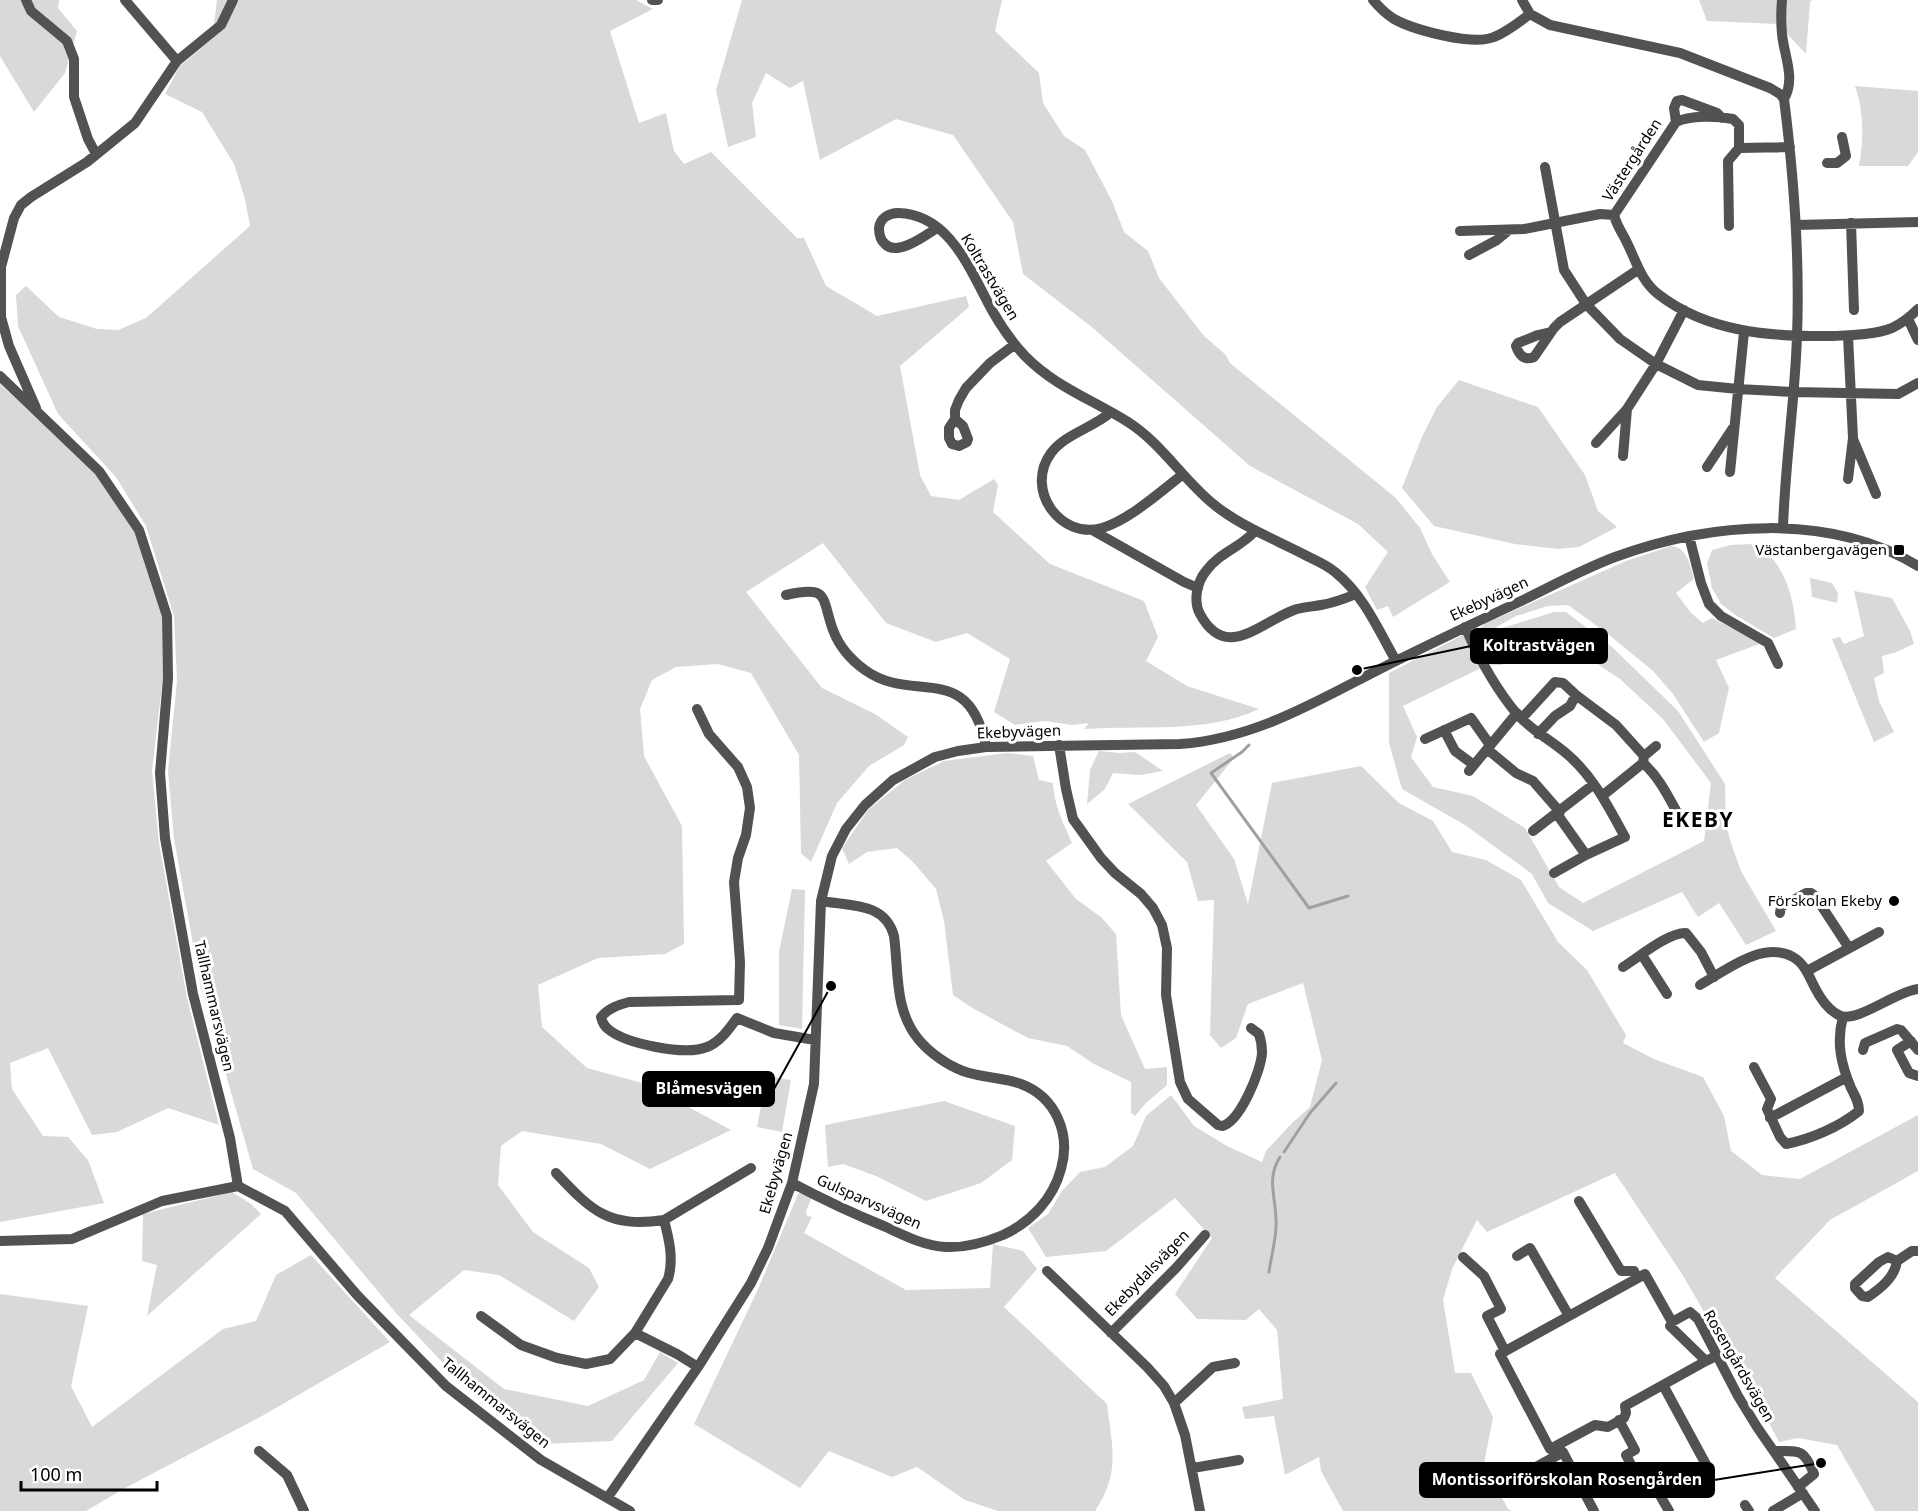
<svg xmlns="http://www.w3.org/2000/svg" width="1918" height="1511" viewBox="0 0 1918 1511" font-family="'Noto Sans',sans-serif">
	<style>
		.green { fill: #d9d9d9 }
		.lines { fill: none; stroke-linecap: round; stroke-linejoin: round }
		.stream { stroke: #a0a0a0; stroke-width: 3 }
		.street { stroke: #525252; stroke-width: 10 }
		.poi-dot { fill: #000; stroke: #fff; stroke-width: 2 }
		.labels { text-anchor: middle; stroke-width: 6; stroke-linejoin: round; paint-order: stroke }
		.street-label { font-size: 15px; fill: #000; stroke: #fff }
		.poi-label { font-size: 15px; fill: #000; stroke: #fff; text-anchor: end }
		.district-label { font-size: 21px; font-weight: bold; letter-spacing: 1.5px; fill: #000; stroke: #fff }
		.leader { fill: none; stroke: #000; stroke-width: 2 }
		.callout-dot { fill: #000; stroke: #fff; stroke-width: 2 }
		.callout { fill: #000; stroke: #000; stroke-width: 2 }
		.callout-label { font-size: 16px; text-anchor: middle; font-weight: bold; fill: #fff }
	</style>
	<rect width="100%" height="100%" fill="#fff"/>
	<path class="green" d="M0,0H59L58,8L77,31L65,73L34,112L0,56Z
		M217,0H636L653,9L610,31L639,123L666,113L674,151L684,164L711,152L797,238H804L826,286L877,316L966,296L969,307L900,366L920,475L931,496L959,500L994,479L998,485L993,512L1050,564L1144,601L1158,637L1146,661L1187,686L1259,709C1207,734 1140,725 1084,729L1089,723L1072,725L1045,721L1015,725L994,712L1010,659L967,633L936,642L886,623L823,543L746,592L822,688L875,714L908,737L904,745L869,766L837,803L811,862L801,853L799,755L751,673L718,664L676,667L652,680L640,709L644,756L682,826L684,944L665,954L598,958L538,985L542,1027L587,1068L646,1084L731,1130L650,1169L601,1144L522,1131L501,1146L498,1185L533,1232L589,1268L599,1287L574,1321L499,1275L464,1270L409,1315L504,1389L588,1406L644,1380L660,1352L678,1363L612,1441L544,1444L444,1364L396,1313L296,1193L253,1169L201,988L174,839L168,771L177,681L174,616L146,526L116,477L58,414L18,326L16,295L26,286L59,317L97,329L118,330L146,318L250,226L245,199L234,164L202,112L165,94L180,66L212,39Z
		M742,0H1002L995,31L1039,73L1043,103L1064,136L1085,150L1112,201L1124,232L1148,251L1159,278L1204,336L1226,355L1230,363L1396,498L1420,528L1432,554L1450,582L1393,617L1388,606L1377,610L1365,587L1388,552L1358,524L1250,466L1093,328L1023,274L1013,222L953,135L896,119L820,160L803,81L790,88L766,73L752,103L756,137L728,147L716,90Z
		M1699,0H1812L1810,2L1806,54L1778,24L1707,21Z
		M1855,86L1918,91V152L1908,166H1859C1864,140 1864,111 1855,86Z
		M1459,380L1538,407L1585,475L1598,511L1617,527L1579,547L1558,549L1515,544L1434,526L1402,488L1421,439L1437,407Z
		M0,384L95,472L134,530L162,613L163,677L152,771L159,843L187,998L219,1125L168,1108L117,1132L92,1135L48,1048L10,1063L12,1089L43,1136L68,1137L88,1160L104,1203L0,1222Z
		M1753,544C1759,548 1767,553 1772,558C1789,578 1794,604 1796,629L1774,638L1737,616L1721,604L1712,588L1707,563L1712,550L1731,545Z
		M1671,546C1687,547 1690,565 1694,579L1676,593L1691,613L1703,623L1712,618L1762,643L1716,660L1729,688L1719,733L1704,742L1673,694L1653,671L1608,634L1568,605L1548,606L1516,616L1486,633L1554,612H1566L1612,647L1678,711L1725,784L1726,825L1731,843L1741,871L1776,931L1746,945L1719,903L1698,917L1682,892L1593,931L1548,903L1532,874L1465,825L1402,789L1389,743V673L1463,635L1481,668L1403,706L1417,737L1411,757L1433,787L1473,796L1525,828L1559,887L1583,903L1704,841L1711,783L1663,719L1620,679L1549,632L1502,665H1491L1479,639L1482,635L1479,629L1486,623L1626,561Z
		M1810,578L1832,583L1838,593L1837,603L1812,597Z
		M1854,591L1892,598L1910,631L1914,644L1894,653L1882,656L1884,673L1874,678L1879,701L1894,732L1874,742L1832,639L1840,637L1844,644L1864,636Z
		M1099,751L1120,753L1135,752L1163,771L1140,775L1113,773L1105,789L1087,804L1090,770Z
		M1007,753L1033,756L1039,780L1053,783C1054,805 1063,823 1072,843L1046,861L1076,899L1101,917L1116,934L1121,1015L1145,1069L1167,1067V1085L1145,1104L1135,1116L1131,1113V1082L1094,1064L1067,1046L1028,1038L974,1009L953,995L944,921L936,889L913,862L897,848L867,852L849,864L842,848L869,809L905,780L944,761Z
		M1230,753L1234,758L1196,805L1234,859L1248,904L1272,783L1361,766L1399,803L1433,821L1452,852L1486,860L1521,880L1558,942L1587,970L1626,1035L1623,1043L1654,1059L1703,1077L1724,1116L1731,1151L1762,1175L1800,1179L1918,1115V1171L1830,1220L1775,1278L1918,1402V1511H1875L1837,1445L1798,1438L1779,1442L1741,1369L1714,1329L1682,1274L1615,1173L1487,1232L1477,1220L1452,1269L1443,1300L1455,1373H1471L1493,1417L1484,1464L1508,1509L1512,1511H1343L1321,1471L1319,1457L1285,1475L1274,1416L1245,1419L1242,1407L1283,1399L1277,1330L1259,1309L1246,1320L1197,1319L1175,1294L1212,1238L1175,1198L1106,1251L1046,1257L1028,1228L1048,1214L1062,1191L1080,1172L1105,1167L1133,1146L1146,1116L1171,1095L1194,1126L1227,1146L1262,1162L1266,1151L1292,1123L1310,1107L1322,1060L1303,983L1248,1004L1236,1038L1221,1048L1210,1035L1214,900L1198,901L1187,862L1128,804Z
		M792,889L805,890L802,1029L779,1025V952Z
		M767,1076L791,1080L782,1132L757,1127Z
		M944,1101L1015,1126L1012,1160L981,1183L926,1201L876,1176L843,1164L828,1167L825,1125Z
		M232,1192L251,1204L261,1214L147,1316L157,1265L142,1261L143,1214Z
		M803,1192L811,1199L806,1211L807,1216L812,1217L804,1233L906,1290L990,1288L993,1244L1023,1251L1037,1269L1004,1307L1107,1404C1112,1447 1121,1472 1095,1511H998L965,1500L917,1467L892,1477L829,1451L800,1488L694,1424L759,1287L798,1194Z
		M311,1255L390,1342L262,1416L125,1488L86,1511H0V1294L88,1306L71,1386L92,1427L223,1329L256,1321L276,1275Z"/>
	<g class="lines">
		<path class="stream" d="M1249,745L1242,752L1211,773L1309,908L1348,896
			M1284,1152L1310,1113L1336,1083
			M1269,1272C1271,1256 1277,1237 1276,1221C1276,1197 1266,1179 1280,1157"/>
		<path class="street" d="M26,0L31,11L67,41L74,59V97L88,139L96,154
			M125,0L177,61
			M652,0H658
			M1373,0C1379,7 1386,14 1394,19C1414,30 1473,46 1494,37C1507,32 1519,22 1530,14
			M1522,0L1530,14L1550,25L1680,53L1770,88L1780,94L1784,99C1794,178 1800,256 1797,336C1795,400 1785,464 1783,528
			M1782,0C1781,11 1781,23 1782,34C1784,56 1796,78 1784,99
			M1676,122C1690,115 1717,116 1733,119L1739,125V148
			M1827,163H1837L1846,156L1842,137
			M1545,167L1564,270L1586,304L1620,339L1656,364L1698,385L1738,389L1793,392L1898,394L1918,383
			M1614,215C1616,223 1619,228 1623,235C1635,256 1639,279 1658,294C1708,333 1773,337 1833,336C1852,335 1874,335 1892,328C1902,323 1910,317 1918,309
			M1851,223L1854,310
			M1796,225L1918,222
			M1729,226L1728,161L1739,148L1790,147
			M937,228C926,235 897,257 885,244C880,240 879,234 879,228C880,218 889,213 898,213C951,214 971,273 993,312C1002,328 1013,343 1025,356C1054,386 1093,400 1128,422C1161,443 1182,478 1212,503C1241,527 1275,539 1307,556C1317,561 1327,565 1335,572C1363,594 1379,631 1396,661
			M1460,231L1524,229L1600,214L1614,215L1676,122L1674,108L1677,101L1682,100L1717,113L1722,118
			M1469,255L1497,240L1509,230
			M1,263V317L9,346L36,408
			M1,267L14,218L21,205L31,197L87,162L135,123L177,61L221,25L233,0
			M1908,319L1918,340
			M1551,332L1538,335L1518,343L1516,346C1519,355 1524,361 1534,357L1554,328L1560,322L1639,269
			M1848,336L1853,438L1848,479
			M0,376L99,471L139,530L167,616L168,678L160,773L165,838L193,994L230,1138L238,1186
			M1111,412C1093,428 1065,434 1051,453C1024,490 1061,540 1102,528C1129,520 1160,492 1182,475
			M955,419L963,426L968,439L967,442L959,446L952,444L949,438V428L955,419V410L959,400L966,388L990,363L1014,345
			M1853,439L1876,494
			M1596,443L1627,409
			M1623,456L1627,409L1656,364L1684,310
			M1707,467L1733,428
			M1730,472L1744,332
			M1092,530L1184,582L1198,588
			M1255,531C1240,548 1220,552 1206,571C1197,582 1193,601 1200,614C1226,662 1259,623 1294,610C1302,607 1311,607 1321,605C1333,603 1344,599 1356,594
			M1689,536L1701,583L1709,604L1721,616L1768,643L1778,664
			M786,595C830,585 821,597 833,630C839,646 851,660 865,670C913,705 969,659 986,747
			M1465,627C1479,658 1495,688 1517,714C1532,731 1551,740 1567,754C1594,777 1609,808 1625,837L1586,855L1554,873
			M1576,695L1616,725L1644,756
			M697,709L709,734L738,767L747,787L750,808L746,835L738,858L734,882L740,962L739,1000L629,1002C618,1005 609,1008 601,1017C602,1021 604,1026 608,1029C626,1044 685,1056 707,1047C720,1042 729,1029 737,1018L774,1033L815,1040
			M1522,718L1555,682L1563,683L1576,695L1570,706L1555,716L1538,734
			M1444,730L1455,751L1474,765
			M1425,739L1471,718L1490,745
			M1059,745L1066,789L1073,819L1101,858L1115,873L1141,894L1153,908L1162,925L1167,948L1166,995L1180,1082L1188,1099L1218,1125L1222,1126C1240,1122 1261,1071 1262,1053C1262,1047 1261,1040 1259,1034L1251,1028
			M1487,749L1516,773L1533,781L1560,812
			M1643,763C1659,777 1668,796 1678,814
			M1469,771L1517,713
			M1602,796L1643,763L1644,756L1656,746
			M1557,814L1586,855
			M1533,831L1594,784
			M1780,913L1781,907L1806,893H1811L1815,896L1849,948
			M1642,955L1667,994
			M1623,967C1639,957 1669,932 1686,933L1701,952L1714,977
			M1807,971L1879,932
			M1700,985C1725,971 1763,940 1793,957C1804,963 1809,976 1814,986C1820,998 1828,1011 1841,1016C1858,1022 1897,991 1918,989
			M1911,1041L1897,1050L1909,1073L1918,1076
			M1863,1050L1865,1043L1897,1029L1901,1030L1918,1050
			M1754,1067L1771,1099L1767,1109L1780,1137L1786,1144C1811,1139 1839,1127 1859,1111C1859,1102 1855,1096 1851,1088C1841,1064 1836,1042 1843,1017
			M1770,1118L1847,1077
			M556,1173C592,1211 608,1228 664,1220C669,1239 674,1259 668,1279L635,1333
			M792,1183C822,1199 854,1214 886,1227C905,1236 925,1246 946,1247C965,1248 986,1242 1003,1235C1031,1222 1053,1199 1061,1169C1071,1134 1056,1097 1021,1084C1002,1077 982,1078 963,1071C947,1065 930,1053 919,1040C894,1010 899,973 894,936C885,902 850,906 821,901
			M238,1186L285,1211L357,1295L446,1386L541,1460L630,1511
			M1579,1201L1621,1271H1634L1637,1278
			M664,1220L751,1168
			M0,1241L72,1239L162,1201L238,1186
			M1517,1256L1530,1248L1569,1316
			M1463,1257L1484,1276L1501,1309L1487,1316L1505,1351
			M1897,1261L1888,1257L1879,1262L1855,1284V1288L1862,1296L1868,1297C1881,1288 1895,1277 1897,1261L1912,1251H1918
			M1047,1271L1147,1367L1164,1386L1174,1403L1185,1435L1200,1511
			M481,1316L521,1345L557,1358L586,1364L610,1359L635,1333L677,1354L698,1367
			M1670,1326L1706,1361L1712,1358
			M1111,1333L1176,1268L1205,1235
			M1663,1385L1709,1470
			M1174,1403L1213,1367L1235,1363
			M1619,1420L1635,1450L1626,1455L1638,1478L1647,1473L1669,1511
			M1554,1447L1595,1425L1608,1427L1624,1418L1626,1413L1625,1406L1706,1361
			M259,1451L287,1475L304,1511
			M1774,1451C1799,1451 1804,1448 1814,1474L1798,1487
			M1536,1467L1558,1455
			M1193,1468L1239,1460
			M608,1497L698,1367L751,1283L768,1248L792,1183L814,1084L821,901L832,856L846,829L865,805L893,780L935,757L958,751L986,747L1180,744C1252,739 1312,704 1374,672C1423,647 1472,624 1521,601C1552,586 1583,569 1615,557C1709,522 1830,512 1918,566
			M1745,1505L1749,1511
			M1594,1511L1563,1452L1558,1455L1554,1447L1550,1449L1500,1354L1645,1274L1672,1322L1690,1312L1698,1319L1738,1396L1757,1427L1815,1511
			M1773,1511L1803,1493"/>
	</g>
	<g class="poi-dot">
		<rect x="1893" y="544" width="12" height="12" rx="3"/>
		<circle cx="1894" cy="901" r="6"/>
	</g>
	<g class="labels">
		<g class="street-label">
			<text transform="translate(1632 160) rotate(-57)" y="5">Västergården</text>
			<text transform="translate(990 277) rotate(59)" y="5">Koltrastvägen</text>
			<text transform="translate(1489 599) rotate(-25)" y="5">Ekebyvägen</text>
			<text transform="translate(1019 732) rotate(-2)" y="5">Ekebyvägen</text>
			<text transform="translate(214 1006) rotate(77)" y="5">Tallhammarsvägen</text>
			<text transform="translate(776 1173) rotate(-74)" y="5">Ekebyvägen</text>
			<text transform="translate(869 1202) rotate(24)" y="5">Gulsparvsvägen</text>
			<text transform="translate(1147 1273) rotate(-46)" y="5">Ekebydalsvägen</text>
			<text transform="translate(1739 1366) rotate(60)" y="5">Rosengårdsvägen</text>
			<text transform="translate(496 1403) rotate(39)" y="5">Tallhammarsvägen</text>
		</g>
		<g class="poi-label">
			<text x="1887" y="555">Västanbergavägen</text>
			<text x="1882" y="906">Förskolan Ekeby</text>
		</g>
		<g class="district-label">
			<text x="1698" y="827">EKEBY</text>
		</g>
	</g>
	<path class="leader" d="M1357 670L1471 646M831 986L774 1089M1821 1463L1714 1480"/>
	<g class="callout-dot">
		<circle cx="1357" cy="670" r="6"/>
		<circle cx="831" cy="986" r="6"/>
		<circle cx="1821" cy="1463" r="6"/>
	</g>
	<g class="callout">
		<rect x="1471" y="629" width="136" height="34" rx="6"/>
		<rect x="643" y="1072" width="131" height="34" rx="6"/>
		<rect x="1420" y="1463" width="294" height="34" rx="6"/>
	</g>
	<g class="callout-label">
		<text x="1539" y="651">Koltrastvägen</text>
		<text x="709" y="1094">Blåmesvägen</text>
		<text x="1567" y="1485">Montissoriförskolan Rosengården</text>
	</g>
	<path d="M21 1481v9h136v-9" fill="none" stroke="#000000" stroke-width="3"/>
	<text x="30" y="1481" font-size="18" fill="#000000" stroke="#ffffff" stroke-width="4.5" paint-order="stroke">100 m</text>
</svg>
